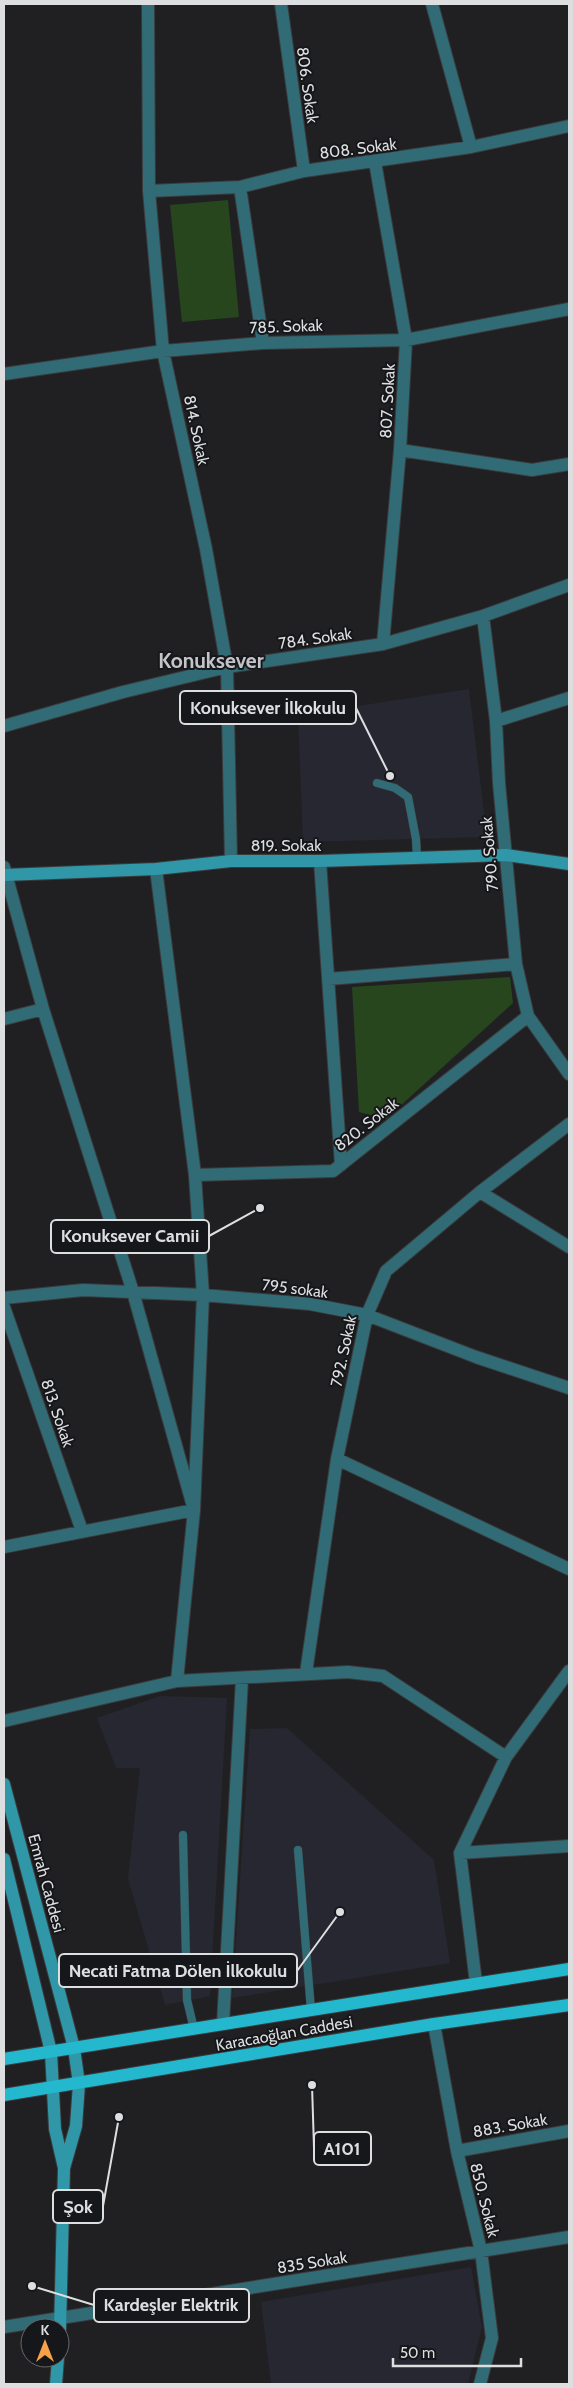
<svg xmlns="http://www.w3.org/2000/svg" width="573" height="2388" viewBox="0 0 573 2388" font-family="Cabin,sans-serif">
	<style>
		.built { fill: #262730 }
		.green { fill: #28461d }
		.lines { fill: none; stroke-linecap: round; stroke-linejoin: round }
		.lane-casing { stroke: #3a3b3d; stroke-width: 9 }
		.street-casing { stroke: #3a3b3d; stroke-width: 14 }
		.secondary-casing { stroke: #3a3b3d; stroke-width: 14 }
		.primary-casing { stroke: #3a3b3d; stroke-width: 14 }
		.lane { stroke: #316c76; stroke-width: 8 }
		.street { stroke: #316c76; stroke-width: 12 }
		.secondary { stroke: #2f97a7; stroke-width: 12 }
		.primary { stroke: #24b8ce; stroke-width: 12 }
		.labels { text-anchor: middle; stroke-width: 4; stroke-linejoin: round; paint-order: stroke }
		.street-label { font-size: 16px; fill: #dddee0; stroke: #16171a }
		.district-label { font-size: 21px; font-weight: bold; fill: #c3c3c8; stroke: #16171a }
		.leader { fill: none; stroke: #dddee0; stroke-width: 2 }
		.callout-dot { fill: #dddee0; stroke: #16171a; stroke-width: 2 }
		.callout { fill: #16171a; stroke: #dddee0; stroke-width: 2 }
		.callout-label { font-size: 18px; text-anchor: middle; font-weight: bold; fill: #dddee0 }
	</style>
	<rect width="100%" height="100%" fill="#202023"/>
	<path class="built" d="M469,689L487,837L303,842L298,715Z
		M160,1696L227,1698L210,1996L165,2005L128,1879L140,1768H116L97,1718Z
		M287,1728L434,1860L450,1963L232,1998L250,1729Z
		M471,2267L482,2327L468,2384H271L261,2302Z"/>
	<path class="green" d="M228,200L239,317L182,322L170,205Z
		M510,977L513,1003L386,1119L359,1112L352,987Z"/>
	<g class="lines">
		<defs>
			<path id="lane" d="M377,783L395,788L408,797L416,839L417,858
				M183,1835L187,2000L194,2029
				M298,1850L311,2010"/>
			<path id="street" d="M148,4L149,191L163,351L206,549L227,667L231,861
				M281,4L304,171
				M432,4L471,147
				M375,162L406,340L400,450L383,644
				M240,187L263,343
				M149,191L240,187L304,171L471,147L569,126
				M4,374L163,351L263,343L406,340L569,309
				M400,450L532,470L569,464
				M483,616L496,721L499,783L516,964L528,1016L569,1074
				M496,721L569,698
				M4,726L123,692L227,667L383,644L483,616L569,585
				M320,861L341,1165
				M4,867L43,1009L133,1292L194,1510L177,1681
				M328,979L516,964
				M4,1019L43,1009
				M195,1175L333,1171L528,1016
				M480,1192L569,1247
				M4,1298L83,1290L203,1295L310,1304L367,1315L476,1357L569,1388
				M4,1307L82,1531
				M337,1459L569,1569
				M4,1547L194,1510L203,1295L195,1175L156,869
				M306,1673L337,1459L367,1315L386,1271L480,1192L569,1124
				M4,1721L177,1681L348,1672L383,1676L506,1757
				M460,1853L569,1846
				M476,1983L460,1853L506,1757L569,1671
				M223,2024L242,1679
				M434,2024L457,2151L481,2251L492,2338L480,2384
				M457,2151L569,2131
				M4,2327L569,2237"/>
			<path id="secondary" d="M4,875L156,869L231,861H320L506,855L569,864
				M4,1784L74,2048L79,2084L76,2126L64,2168
				M4,1859L51,2052L55,2129L64,2168L60,2330
				M56,2384L58,2358"/>
			<path id="primary" d="M4,2059L569,1969
				M4,2095L434,2024L569,2005"/>
		</defs>
		<use href="#lane" class="lane-casing"/>
		<use href="#street" class="street-casing"/>
		<use href="#secondary" class="secondary-casing"/>
		<use href="#primary" class="primary-casing"/>
		<use href="#lane" class="lane"/>
		<use href="#street" class="street"/>
		<use href="#secondary" class="secondary"/>
		<use href="#primary" class="primary"/>
	</g>
	<g class="labels">
		<g class="street-label">
			<text transform="translate(308 85) rotate(82)" y="6">806. Sokak</text>
			<text transform="translate(358 148) rotate(-7)" y="6">808. Sokak</text>
			<text transform="translate(286 326) rotate(-2)" y="6">785. Sokak</text>
			<text transform="translate(387 401) rotate(-87)" y="6">807. Sokak</text>
			<text transform="translate(197 430) rotate(78)" y="6">814. Sokak</text>
			<text transform="translate(315 638) rotate(-8)" y="6">784. Sokak</text>
			<text x="286" y="851">819. Sokak</text>
			<text transform="translate(489 854) rotate(-95)" y="6">790. Sokak</text>
			<text transform="translate(366 1124) rotate(-38)" y="6">820. Sokak</text>
			<text transform="translate(295 1288) rotate(7)" y="6">795 sokak</text>
			<text transform="translate(343 1351) rotate(-78)" y="6">792. Sokak</text>
			<text transform="translate(58 1413) rotate(71)" y="6">813. Sokak</text>
			<text transform="translate(47 1883) rotate(75)" y="6">Emrah Caddesi</text>
			<text transform="translate(284 2033) rotate(-10)" y="6">Karacaoğlan Caddesi</text>
			<text transform="translate(510 2125) rotate(-10)" y="6">883. Sokak</text>
			<text transform="translate(485 2200) rotate(76)" y="6">850. Sokak</text>
			<text transform="translate(312 2262) rotate(-9)" y="6">835 Sokak</text>
		</g>
		<g class="district-label">
			<text x="211" y="668">Konuksever</text>
		</g>
	</g>
	<path class="leader" d="M390 776L356 708M260 1208L209 1236M340 1912L297 1971M312 2085L314 2148M119 2117L103 2206M32 2286L94 2305"/>
	<g class="callout-dot">
		<circle cx="390" cy="776" r="5"/>
		<circle cx="260" cy="1208" r="5"/>
		<circle cx="340" cy="1912" r="5"/>
		<circle cx="312" cy="2085" r="5"/>
		<circle cx="119" cy="2117" r="5"/>
		<circle cx="32" cy="2286" r="5"/>
	</g>
	<g class="callout">
		<rect x="180" y="691" width="176" height="33" rx="5"/>
		<rect x="51" y="1220" width="158" height="33" rx="5"/>
		<rect x="59" y="1954" width="238" height="33" rx="5"/>
		<rect x="314" y="2132" width="57" height="33" rx="5"/>
		<rect x="53" y="2190" width="50" height="33" rx="5"/>
		<rect x="94" y="2289" width="155" height="33" rx="5"/>
	</g>
	<g class="callout-label">
		<text x="268" y="714">Konuksever İlkokulu</text>
		<text x="130" y="1242">Konuksever Camii</text>
		<text x="178" y="1977">Necati Fatma Dölen İlkokulu</text>
		<text x="342" y="2155">A101</text>
		<text x="78" y="2213">Şok</text>
		<text x="171" y="2311">Kardeşler Elektrik</text>
	</g>
	<rect width="573" height="2388" fill="none" stroke="#dddee0" stroke-width="10"/>
	<g transform="translate(45 2343)"><circle r="24" fill="#16171a" stroke="#666769"/>
	<path d="M0-4L9 19L0 12L-9 19Z" fill="#f7a14a"/>
	<text y="-8" font-size="14" font-weight="bold" text-anchor="middle" fill="#dddee0">K</text>
	</g>
	<path d="M393 2358v8h128v-8" fill="none" stroke="#dddee0" stroke-width="2.5"/>
	<text x="400" y="2358" font-size="15" fill="#dddee0" stroke="#16171a" stroke-width="4" paint-order="stroke">50 m</text>
</svg>
